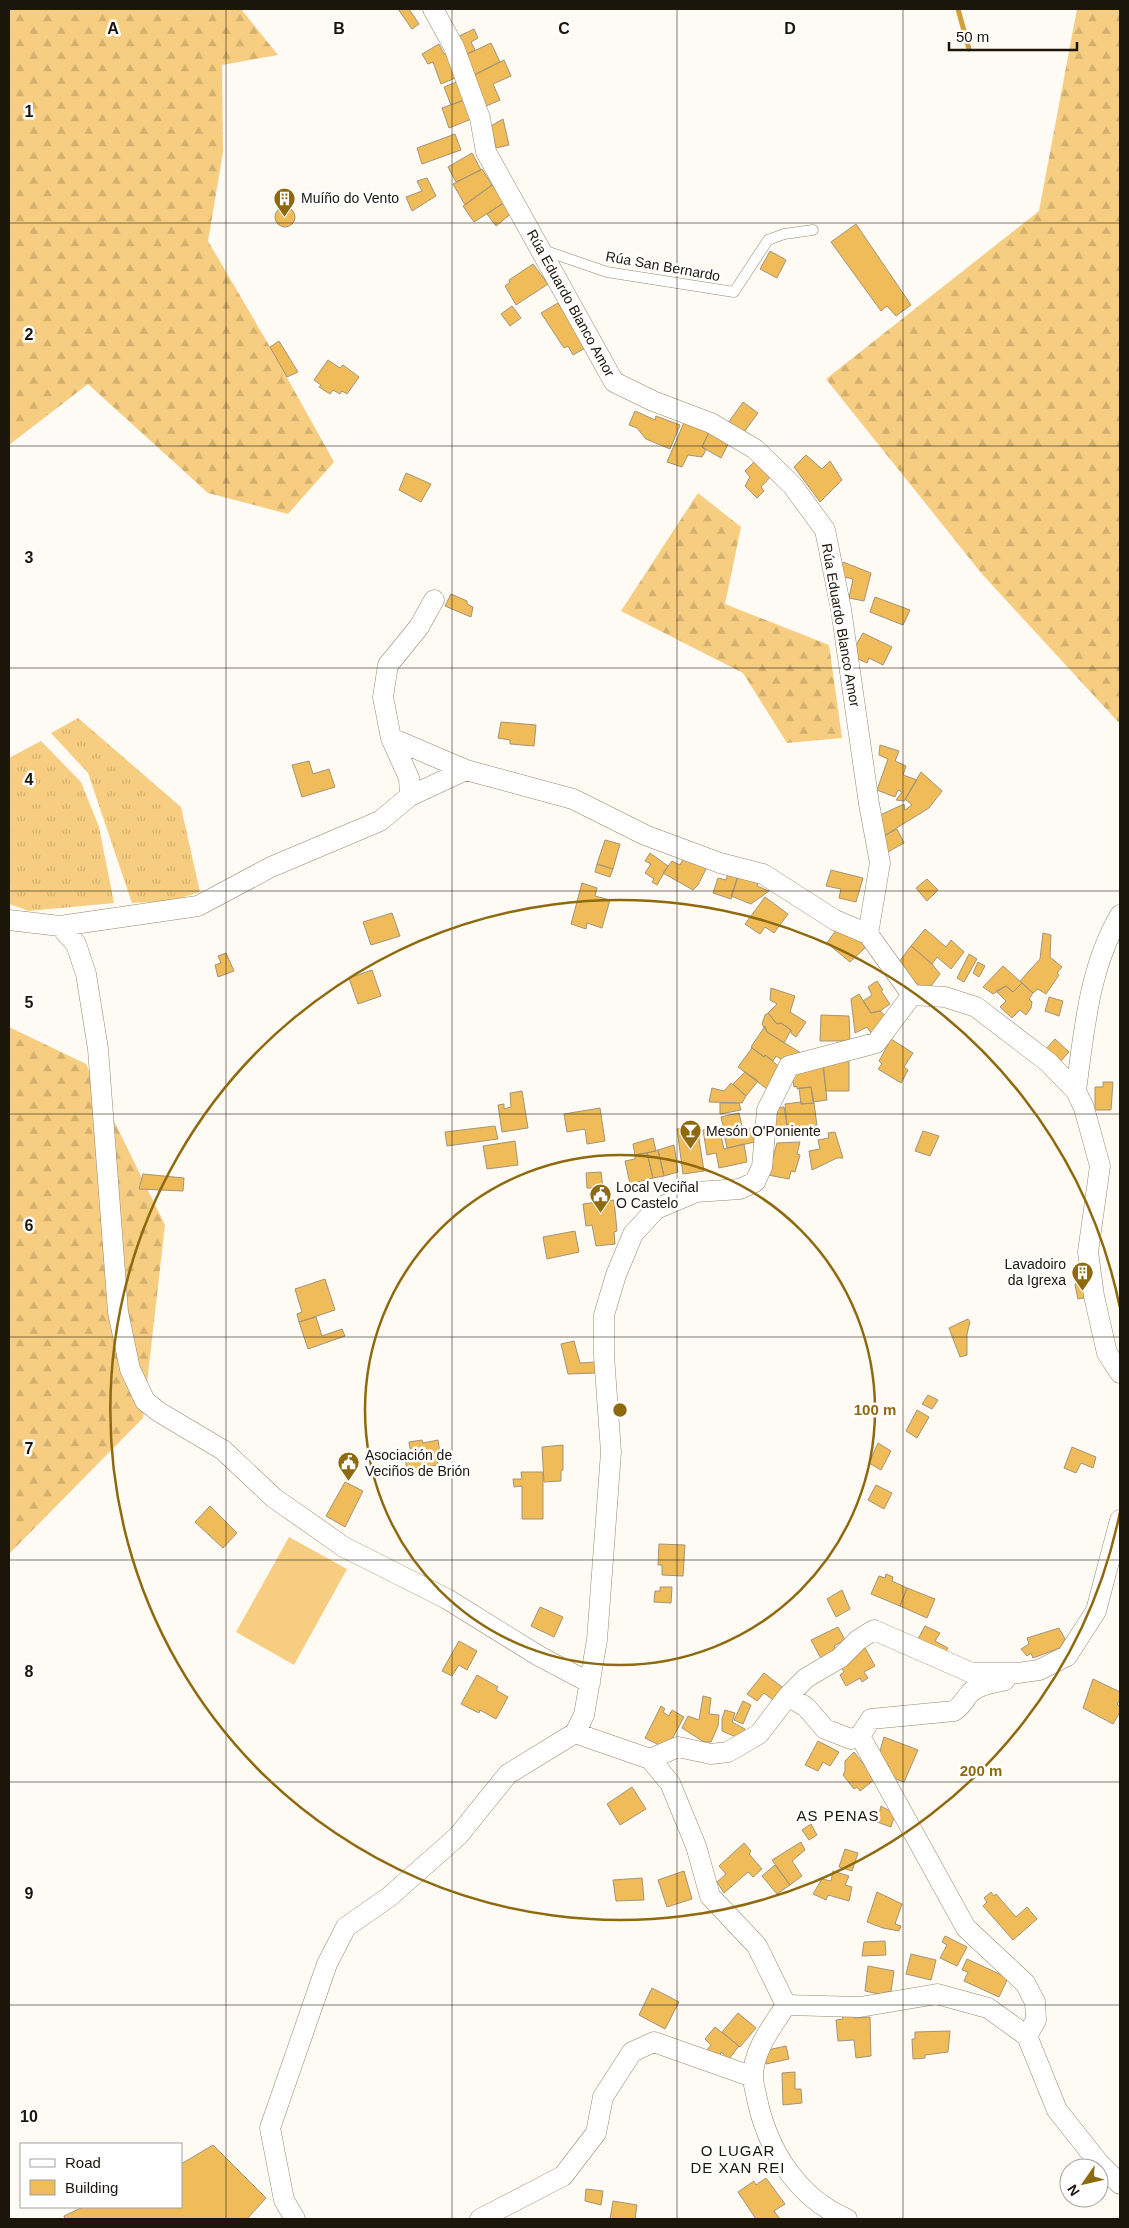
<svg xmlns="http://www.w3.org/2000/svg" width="1129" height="2228" viewBox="0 0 1129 2228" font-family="Helvetica,sans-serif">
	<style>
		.grass { fill: url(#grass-tufts) }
		.forest { fill: url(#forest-firs) }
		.garden { fill: #f7ce81 }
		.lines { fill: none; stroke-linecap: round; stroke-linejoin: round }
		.stream { stroke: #d1a039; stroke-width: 5 }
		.building { fill: #efbc59; stroke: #a49477 }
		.lane-casing { stroke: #98886c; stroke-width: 11 }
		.street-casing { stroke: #98886c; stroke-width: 21 }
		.lane { stroke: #fff; stroke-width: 10 }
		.street { stroke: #fff; stroke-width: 20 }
		.grid { fill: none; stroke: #1b150a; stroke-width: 1; stroke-opacity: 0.55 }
		.ring { fill: none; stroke: #8f690e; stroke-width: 2.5 }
		.labels { text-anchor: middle; stroke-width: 5; stroke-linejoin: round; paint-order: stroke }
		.poi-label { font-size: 14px; fill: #1b150a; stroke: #fff; text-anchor: start }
		.street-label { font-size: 14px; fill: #1b150a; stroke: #fff }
		.neighbourhood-label { font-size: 15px; letter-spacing: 1px; fill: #1b150a; stroke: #fff }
		.grid-label { font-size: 16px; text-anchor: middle; font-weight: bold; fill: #1b150a; stroke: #fff; stroke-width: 5; stroke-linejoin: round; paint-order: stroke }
		.centre { fill: #8f690e; stroke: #fff; stroke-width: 2.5 }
		.ring-label { font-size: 15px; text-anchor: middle; font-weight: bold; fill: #8f690e; stroke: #fff; stroke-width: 5; stroke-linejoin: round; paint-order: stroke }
	</style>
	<defs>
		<pattern id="grass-tufts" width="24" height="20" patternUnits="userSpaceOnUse" patternTransform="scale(1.25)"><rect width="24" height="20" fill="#f7ce81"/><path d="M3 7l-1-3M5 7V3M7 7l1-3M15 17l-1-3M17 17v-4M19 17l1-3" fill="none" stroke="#d3b06e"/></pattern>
		<pattern id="forest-firs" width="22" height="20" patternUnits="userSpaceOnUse" patternTransform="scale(1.25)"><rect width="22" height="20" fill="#f7ce81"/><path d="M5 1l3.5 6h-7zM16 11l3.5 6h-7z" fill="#d3b06e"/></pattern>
	</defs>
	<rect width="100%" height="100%" fill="#fefaf4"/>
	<path class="grass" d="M78,718L181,807L200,892L171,901L132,903L88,773L51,733Z
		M41,741L81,782L99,827L114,903L29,911L9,904V758Z"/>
	<path class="forest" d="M9,9H241L278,55L222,65L223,152L208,241L270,347L334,462L288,514L208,493L88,384L9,445Z
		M1077,9H1120V724L982,574L826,379L1039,211Z
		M698,493L741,527L725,604L829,645L842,738L787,743L743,673L621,611Z
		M9,1027L86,1064L165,1225L143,1418L9,1554Z"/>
	<path class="garden" d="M289,1537L347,1569L294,1665L236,1632Z"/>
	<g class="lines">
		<path class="stream" d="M958,9L969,49"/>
	</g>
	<path class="building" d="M398,9H409L419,24L412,29Z
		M474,29L478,38L471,42L475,50L461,57L455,38Z
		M491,43L500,62L470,77L461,57Z
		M439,44L444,54L448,52L458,77L441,84L433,62L428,64L422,54Z
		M504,60L511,76L493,84L500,100L484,107L470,77Z
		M459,81L467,99L451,105L444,87Z
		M467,99L474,118L449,128L442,108Z
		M503,119L509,145L496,148L491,126Z
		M455,134L461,150L422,164L417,148Z
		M472,153L481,170L456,182L448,167Z
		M482,169L492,185L465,205L453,184Z
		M427,178L436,196L412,211L406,197L422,191L417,181Z
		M492,185L505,202L474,222L463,206Z
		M505,202L513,212L496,226L487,214Z
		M275 217a10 10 0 1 1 20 0a10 10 0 1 1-20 0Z
		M856,224L911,305L896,316L887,306L881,311L831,242Z
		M770,251L786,260L777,278L760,269Z
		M533,264L548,284L516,305L505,286L510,282L509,280Z
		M558,303L587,347L573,355L568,346L564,348L541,313Z
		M512,306L521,318L510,326L501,314Z
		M279,341L298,372L287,377L270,347Z
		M328,360L340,368L343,365L359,377L347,394L342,391L340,394L333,390L330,394L319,387L321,385L314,380Z
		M743,402L758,413L741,436L726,426Z
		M635,411L655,420L656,416L680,425L670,449L646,439L637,428L629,425Z
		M685,420L710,430L702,447L706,450L702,457L688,455L682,467L667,462Z
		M710,430L731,439L721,458L702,447Z
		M806,455L822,469L830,461L842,480L820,502L794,467Z
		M758,458L773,474L761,487L764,491L757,498L745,486L750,477L745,471Z
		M406,473L431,484L421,502L399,490Z
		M843,562L871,573L864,601L849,598L853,579L840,576Z
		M451,594L467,601V604L473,607L471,617L445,606Z
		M875,597L910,610L903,625L870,612Z
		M863,633L892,647L883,665L869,658L867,663L854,657V649Z
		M501,722L536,725L534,746L510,744V740L498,738Z
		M880,745L899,751L895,761L906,766L903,775L917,780L904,801L896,800L902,792L898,790L895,797L877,790L888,759L879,755Z
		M309,761L313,774L329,769L335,787L302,797L292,765Z
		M921,772L942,791L929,808L882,837L878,816L904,804L905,810L912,805L905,799Z
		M897,829L904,843L886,853L882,837Z
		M605,840L620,844L613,869L597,864Z
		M650,853L668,866L657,885L652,882L654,879L645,873L651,864L645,861Z
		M685,855L707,867L698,885L693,890L663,873L672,861L680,865Z
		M597,864L613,869L610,877L595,872Z
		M729,870L739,873L731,899L713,893L718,878L726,880Z
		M831,870L863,878L856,902L839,898L841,889L826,886Z
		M739,873L759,879L757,886L769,891L751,904L731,896Z
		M927,879L938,890L927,901L916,888Z
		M582,883L597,888L595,896L610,900L602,928L587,923L586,929L571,924Z
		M765,897L788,914L774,933L765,927L760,934L745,924Z
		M392,913L400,936L371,945L363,922Z
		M841,923L868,945L850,962L827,943Z
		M925,929L946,947L951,940L964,952L951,969L937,957L932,964L911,946Z
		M1043,933L1051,935L1050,957L1062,967L1057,973L1059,975L1046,994L1038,989L1033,993L1020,981L1040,959Z
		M911,946L932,964L940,974L931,986L924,989L904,974L896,966Z
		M226,953L234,971L218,977L215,965L221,963L218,956Z
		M969,954L977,959L964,982L957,978Z
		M978,962L985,966L979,977L973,973Z
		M1003,966L1022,983L1013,992L1006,986L993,994L983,987Z
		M372,970L381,996L358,1004L349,978Z
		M877,981L883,990L881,991L890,1004L880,1011L871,1013L863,1001L872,995L868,987Z
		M1022,983L1033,993L1029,999L1032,1002L1031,1008L1026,1015L1020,1010L1012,1018L1000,1007L1006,1001L996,991L1006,986L1013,992Z
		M771,988L795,996L790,1012L806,1022L796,1037L791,1033V1030L781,1023L777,1024L768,1013L777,1004L770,1000Z
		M859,994L871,1013L880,1011L888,1018L871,1033L867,1027L855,1033L851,999Z
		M1049,997L1063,1001L1059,1016L1045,1011Z
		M768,1013L777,1024L781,1023L791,1030L784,1043L767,1032L762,1024L765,1015Z
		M821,1015L849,1016L850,1041H820Z
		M765,1026L767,1032L801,1053L787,1063L776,1056L773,1061L765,1055L764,1057L751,1047Z
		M891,1039L913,1053L904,1067L908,1070L901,1083L878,1069L882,1064L879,1061Z
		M1055,1039L1069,1052L1059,1063L1045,1050Z
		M752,1048L764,1057L765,1055L782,1069L767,1089L738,1067Z
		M849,1055V1091H826L823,1064Z
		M823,1064L827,1100L813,1102L811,1087L797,1089V1086L794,1087L792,1075Z
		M745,1072L758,1081L746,1096L733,1084Z
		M1103,1082H1113L1111,1110H1095V1087H1103Z
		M731,1083L746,1096L742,1103L709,1102L712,1088L724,1091Z
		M811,1087L814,1103L801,1104L799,1088Z
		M522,1091L528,1128L502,1132L498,1105L504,1104V1109L511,1107L510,1093Z
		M801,1102V1104L814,1103L817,1126L794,1130L793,1123L787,1125L785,1104Z
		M720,1103H739L741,1110L720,1114Z
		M784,1107L787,1125L793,1123L795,1134L776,1137L772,1109Z
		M600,1108L605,1141L587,1144L585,1129L567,1132L564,1114Z
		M739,1113L743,1130L725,1134L721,1117Z
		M495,1126L498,1139L447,1146L445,1132Z
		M697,1126L704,1171L683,1174L677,1129Z
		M719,1127L724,1149L744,1144L747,1162L719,1168L716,1153L707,1155L703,1130Z
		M751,1128L755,1142L727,1148L724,1134Z
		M923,1131L939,1136L930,1156L915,1151Z
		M835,1132L843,1158H837L812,1170L809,1151L820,1149L818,1140L829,1138L828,1133Z
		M653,1138L656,1151L635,1155L633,1144Z
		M515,1141L518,1165L487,1169L483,1146Z
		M800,1142L797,1154L800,1155L795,1172L791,1171L789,1179L768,1175L777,1143Z
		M674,1145L678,1172L664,1176L658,1150Z
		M658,1150L664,1176L653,1178L647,1153Z
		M647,1153L653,1178L630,1184L625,1161L635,1159V1155Z
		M601,1172L603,1188H587L586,1173Z
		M143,1174L184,1178L183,1191L139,1189Z
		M614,1200L617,1231L614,1232L615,1244L596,1246L592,1225L586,1226L583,1204Z
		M575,1231L579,1252L547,1259L543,1237Z
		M325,1279L335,1310L299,1322L297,1314L302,1312L295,1289Z
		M1083,1279L1089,1297L1078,1299L1075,1285L1078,1280Z
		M316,1317L322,1336L342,1329L345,1336L308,1349L299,1322Z
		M968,1319L970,1322L967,1334V1355L960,1357L949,1328Z
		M574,1341L580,1363L595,1362L596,1373L568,1374L561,1344Z
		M928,1395L938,1400L932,1409L922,1404Z
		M917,1410L929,1417L917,1438L906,1431Z
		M422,1440L423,1443L438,1440L441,1460H437L438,1465L421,1468L422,1471L407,1472L405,1455L411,1454L409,1442Z
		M878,1443L891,1451L881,1470L869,1463Z
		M563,1445V1470L561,1471V1481L544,1482L542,1447Z
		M1072,1447L1096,1457L1093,1468L1081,1463L1076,1473L1064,1468Z
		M521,1472H543V1519H522V1486L514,1487L513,1479H522Z
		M345,1482L363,1491L345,1527L326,1516Z
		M876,1485L892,1493L884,1509L868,1500Z
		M210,1506L237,1533L223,1548L195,1522Z
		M659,1544L685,1545L683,1576L662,1575V1565H658Z
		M886,1574L893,1577L892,1581L907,1588L900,1606L871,1594L879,1576L885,1578Z
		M660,1587H672L671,1603L654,1602L655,1591H660Z
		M907,1588L935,1599L927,1618L900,1606Z
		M842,1590L850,1609L836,1617L827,1599Z
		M540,1607L563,1617L554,1637L531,1626Z
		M925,1626L940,1633L935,1641L948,1648L943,1656L918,1639Z
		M838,1627L845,1640L834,1646L839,1656L824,1664L811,1640Z
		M1059,1628L1065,1639L1060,1648L1033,1658L1031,1653L1027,1656L1021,1649L1029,1644L1027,1638Z
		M459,1641L477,1651L467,1670L459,1665L452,1676L442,1671Z
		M864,1646L875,1666L864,1672L868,1678L862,1682L860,1678L846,1686L840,1675L844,1672L839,1664Z
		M764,1673L787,1691L777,1703L764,1693L757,1701L747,1694Z
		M477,1675L498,1687L496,1690L508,1697L496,1719L480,1710L479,1713L461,1704Z
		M1093,1679L1120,1692V1700L1117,1704L1120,1707V1712L1113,1724L1083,1708Z
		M703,1696L711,1698L709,1714L719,1715L718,1726L711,1742H704L682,1728L688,1716L699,1720Z
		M743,1701L751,1705L743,1724L734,1720Z
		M661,1706L665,1709L663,1712L669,1716L672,1710L684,1717L672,1739L661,1746L645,1738Z
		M725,1710L735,1713L732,1722L745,1729L741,1739L722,1731V1719Z
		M884,1737L918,1750L904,1782L886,1775L889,1766L878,1758Z
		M818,1741L839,1752L830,1766L823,1762L818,1771L805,1765Z
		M854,1752L875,1779L860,1791L857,1787L854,1789L843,1775L845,1771V1761Z
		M632,1787L646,1809L620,1825L607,1804Z
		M881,1806L895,1814L891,1827L877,1822Z
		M811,1824L817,1835L809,1840L802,1830Z
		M801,1842L805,1850L792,1861L802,1876L790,1885L772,1860Z
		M744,1843L751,1851L749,1854L762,1869L753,1877L748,1872L724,1893L717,1882L726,1874L719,1866Z
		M845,1849L858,1853L852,1871L839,1867Z
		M775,1865L790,1885L777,1894L762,1876Z
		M684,1871L692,1899L667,1907L658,1880Z
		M833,1871L849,1876L845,1885L852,1887L849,1901L828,1895L826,1900L813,1894L822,1879L831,1881Z
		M642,1878L644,1900L616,1901L613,1880Z
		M877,1892L902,1904L895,1924L901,1926L899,1931L883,1928L867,1922Z
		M991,1892L994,1896L996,1894L1016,1917L1027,1907L1037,1919L1013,1940L983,1906L987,1902L984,1898Z
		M945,1936L967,1947L957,1966L940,1958L947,1945L942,1942Z
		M885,1941L886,1955L862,1956L864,1942Z
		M911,1954L936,1960L931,1980L906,1974Z
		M967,1959L1008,1978L999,1997L964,1981L968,1972L962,1970Z
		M868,1966L894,1971L891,1991L879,1994L865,1991Z
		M652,1988L679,2002L665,2029L639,2015Z
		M738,2013L756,2028L740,2047L722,2032Z
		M854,2013V2018L870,2017L871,2056L856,2058L854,2040L838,2041L836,2020L843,2019L842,2014Z
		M715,2027L739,2046L729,2059L721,2052L718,2059L706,2051L711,2045L705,2039Z
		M950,2031L948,2052L925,2055V2058L913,2059L912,2039H915V2032Z
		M786,2046L789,2059L766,2064L763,2051Z
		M795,2072V2089H801L802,2103L783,2105L782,2073Z
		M213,2145L266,2198L247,2219H65L64,2216L83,2207H181V2164Z
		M766,2178L785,2204L774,2211L780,2219H756L738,2192L754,2181L756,2185Z
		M586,2189L603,2191L601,2205L585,2201Z
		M613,2201L637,2205L635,2219H610Z"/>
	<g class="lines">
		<defs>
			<path id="lane" d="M543,250L607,272L734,292L768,240L784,234L813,230"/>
			<path id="street" d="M433,9L454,47L480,118L486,152L614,382L653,401L711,423L755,449L792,485L825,530L841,609L869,804L880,863L868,934L912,995
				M434,600L419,627L388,665L383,697L391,738L466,770
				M391,738L409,778L410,796
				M9,920L60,926L76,944L86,974L98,1049L118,1312L130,1369L145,1401L159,1412L223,1450L274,1498L344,1547L447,1599L539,1656L590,1683
				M60,926L198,906L271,867L380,821L410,796L466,770L573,799L645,835L720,863L763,874L835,920L868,934
				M912,995L945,997L976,1007L1048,1062L1076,1091L1084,1108L1100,1166L1088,1252L1094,1296L1107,1353L1120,1373
				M1076,1091C1084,1031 1089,968 1120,915
				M788,1696L806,1707L825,1729L851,1739L860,1736L871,1719L954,1711C962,1706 964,1700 970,1693C979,1684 994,1683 1005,1680
				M575,1733L650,1759L670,1783L696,1846L710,1896L757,1946L786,2005L860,2007L937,1994L988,2008L1027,2036
				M860,1736L966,1928L1025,1983L1035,2002L1036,2020L1027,2036
				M650,1759L678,1747L711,1754L728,1752L759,1734L788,1696L806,1678L840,1658L858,1640L874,1630L972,1673H1018L1039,1670L1067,1656L1096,1611L1120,1520
				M786,2005C772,2027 753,2050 753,2077C753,2084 756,2092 757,2099C768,2151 798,2198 847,2219
				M1027,2036L1057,2110L1099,2163L1120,2184
				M295,2219L284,2200L270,2128L327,1964L346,1927L389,1897L458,1836L508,1774L575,1733L584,1715L597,1640L611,1452L604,1356V1315L616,1275L633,1234L656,1209L696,1192L740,1189L755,1182L762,1167L767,1110L789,1066L876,1043L912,995
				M480,2219L563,2176L596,2133L603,2097L632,2052L654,2042L753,2077"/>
		</defs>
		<use href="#lane" class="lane-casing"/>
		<use href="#street" class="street-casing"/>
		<use href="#lane" class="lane"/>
		<use href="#street" class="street"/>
	</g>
	<path class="grid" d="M226,9V2219M452,9V2219M677,9V2219M903,9V2219M9,223H1120M9,446H1120M9,668H1120M9,891H1120M9,1114H1120M9,1337H1120M9,1560H1120M9,1782H1120M9,2005H1120"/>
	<g class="ring">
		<circle cx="620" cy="1410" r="255"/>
		<path d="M1120 1512A510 510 0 1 1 1120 1308"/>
	</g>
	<defs>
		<symbol id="building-pin" viewBox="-11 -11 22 30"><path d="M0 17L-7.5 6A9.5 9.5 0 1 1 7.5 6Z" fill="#8f690e" stroke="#fff"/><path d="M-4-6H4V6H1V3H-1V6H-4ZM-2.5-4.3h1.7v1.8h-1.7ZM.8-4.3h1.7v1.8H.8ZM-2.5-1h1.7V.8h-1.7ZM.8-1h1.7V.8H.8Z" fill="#fff"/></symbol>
		<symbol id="bar-pin" viewBox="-11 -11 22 30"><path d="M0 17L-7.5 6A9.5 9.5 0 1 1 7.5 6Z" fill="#8f690e" stroke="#fff"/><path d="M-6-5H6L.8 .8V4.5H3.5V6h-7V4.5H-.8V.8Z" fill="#fff"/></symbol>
		<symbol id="civic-pin" viewBox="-11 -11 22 30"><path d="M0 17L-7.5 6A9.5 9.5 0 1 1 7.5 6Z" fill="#8f690e" stroke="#fff"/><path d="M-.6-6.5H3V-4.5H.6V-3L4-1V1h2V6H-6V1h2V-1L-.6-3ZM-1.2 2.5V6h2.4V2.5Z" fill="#fff"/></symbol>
	</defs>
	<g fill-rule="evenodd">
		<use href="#building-pin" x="272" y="186" width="25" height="34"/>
		<use href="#bar-pin" x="678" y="1118" width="25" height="34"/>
		<use href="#civic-pin" x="588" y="1182" width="25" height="34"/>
		<use href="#building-pin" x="1070" y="1260" width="25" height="34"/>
		<use href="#civic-pin" x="336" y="1450" width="25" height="34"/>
	</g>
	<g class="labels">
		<g class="poi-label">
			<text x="301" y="203">Muíño do Vento</text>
			<text x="706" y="1136">Mesón O'Poniente</text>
			<text x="616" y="1192">Local Veciñal<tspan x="616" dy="16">O Castelo</tspan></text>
			<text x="1066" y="1269" text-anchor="end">Lavadoiro<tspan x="1066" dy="16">da Igrexa</tspan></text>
			<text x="365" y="1460">Asociación de<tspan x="365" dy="16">Veciños de Brión</tspan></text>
		</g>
		<g class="street-label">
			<text transform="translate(663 266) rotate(10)" y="5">Rúa San Bernardo</text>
			<text transform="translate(571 303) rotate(61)" y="5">Rúa Eduardo Blanco Amor</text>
			<text transform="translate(841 625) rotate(80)" y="5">Rúa Eduardo Blanco Amor</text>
		</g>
		<g class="neighbourhood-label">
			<text x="838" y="1821">AS PENAS</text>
			<text x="738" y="2156">O LUGAR<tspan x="738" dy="17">DE XAN REI</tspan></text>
		</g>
	</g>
	<g class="grid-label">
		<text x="113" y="34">A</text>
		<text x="339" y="34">B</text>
		<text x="564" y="34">C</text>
		<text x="790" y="34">D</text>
		<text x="29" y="117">1</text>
		<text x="29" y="340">2</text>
		<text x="29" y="563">3</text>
		<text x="29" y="785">4</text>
		<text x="29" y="1008">5</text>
		<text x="29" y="1231">6</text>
		<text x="29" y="1454">7</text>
		<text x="29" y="1677">8</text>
		<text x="29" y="1899">9</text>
		<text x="29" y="2122">10</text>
	</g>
	<circle cx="620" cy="1410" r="8" class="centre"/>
	<g class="ring-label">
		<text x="875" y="1415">100 m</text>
		<text x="981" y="1776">200 m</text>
	</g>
	<rect width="1129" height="2228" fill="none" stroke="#1b150a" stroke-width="20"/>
	<rect x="20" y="2143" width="162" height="65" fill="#ffffff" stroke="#a4a19d"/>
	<rect x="30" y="2159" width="25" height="8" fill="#ffffff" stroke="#a4a19d"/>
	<text x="65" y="2168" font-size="15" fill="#1b150a">Road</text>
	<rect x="30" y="2180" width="25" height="15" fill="#efbc59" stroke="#a4a19d"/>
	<text x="65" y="2193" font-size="15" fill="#1b150a">Building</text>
	<g transform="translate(1084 2183) rotate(236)"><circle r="24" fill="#ffffff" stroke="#a4a19d"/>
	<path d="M0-4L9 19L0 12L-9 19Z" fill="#8f690e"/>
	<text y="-8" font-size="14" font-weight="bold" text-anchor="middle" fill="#1b150a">N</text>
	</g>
	<path d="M949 42v8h128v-8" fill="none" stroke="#1b150a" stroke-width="2.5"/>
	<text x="956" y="42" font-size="15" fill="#1b150a" stroke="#ffffff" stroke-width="4" paint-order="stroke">50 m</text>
</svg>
